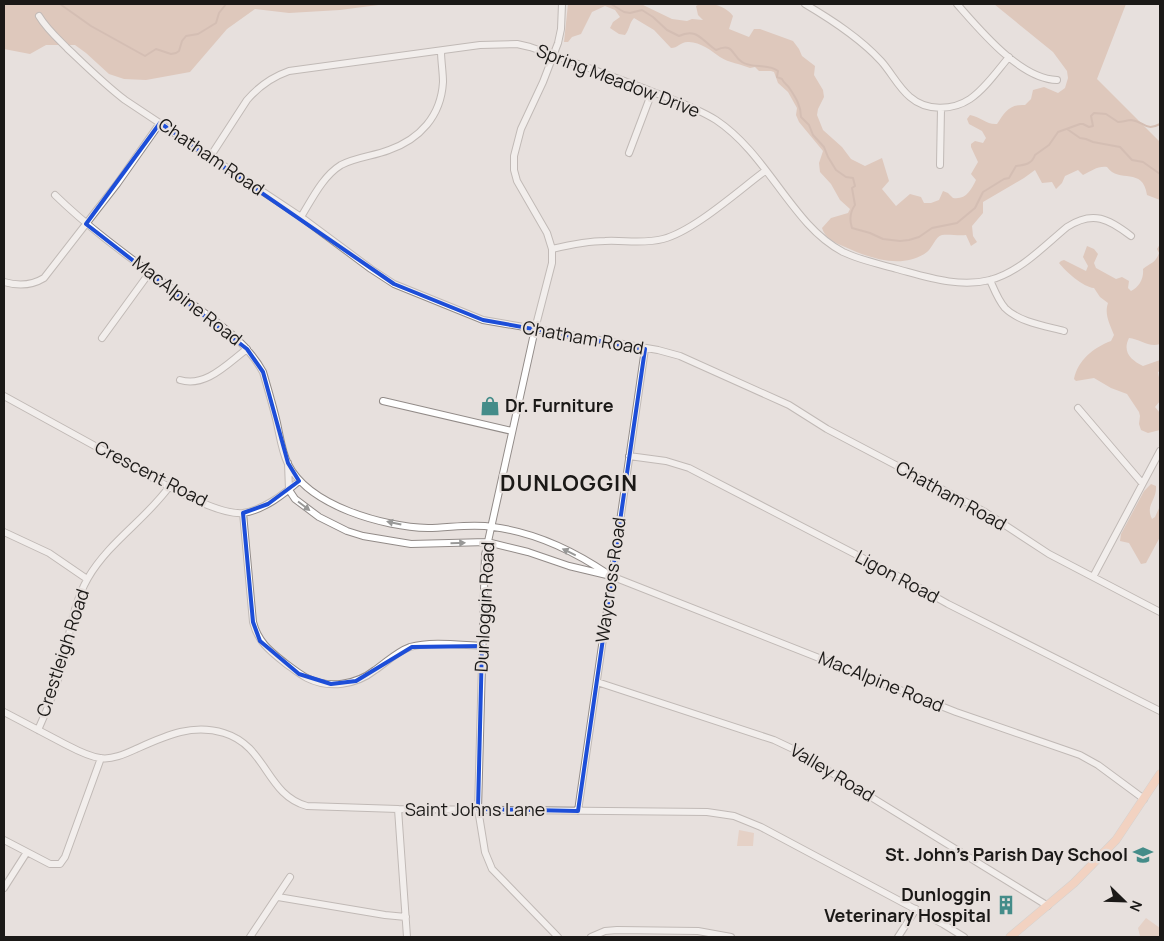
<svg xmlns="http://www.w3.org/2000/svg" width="1164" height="941" viewBox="0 0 1164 941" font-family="Manrope,sans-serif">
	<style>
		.green { fill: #e2beac }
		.forest { fill: #d2aa96 }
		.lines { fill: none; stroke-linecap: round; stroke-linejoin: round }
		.stream { stroke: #bd9582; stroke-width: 2 }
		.minor-casing { stroke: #928b88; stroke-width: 8 }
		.major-casing { stroke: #bfbfbe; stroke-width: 9 }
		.minor { stroke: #fff; stroke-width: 6 }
		.major { stroke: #ffc1a0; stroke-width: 8 }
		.oneway { fill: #989897 }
		.marked { fill: none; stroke: #1d4ed8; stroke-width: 4; stroke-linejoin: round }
		.labels { text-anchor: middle; stroke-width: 4.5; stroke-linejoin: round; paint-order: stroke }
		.street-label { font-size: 18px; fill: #1b1917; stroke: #e7e0dd }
		.poi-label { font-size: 18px; font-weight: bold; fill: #1b1917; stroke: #e7e0dd; text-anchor: end }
		.district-label { font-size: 22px; font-weight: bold; letter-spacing: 1px; fill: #1b1917; stroke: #e7e0dd }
	</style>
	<rect width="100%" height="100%" fill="#e7e0dd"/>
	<path class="green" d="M739,830L754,833L753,846H737Z
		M1146,918L1160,928V937L1140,936L1138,928Z"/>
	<path class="forest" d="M4,4H386L340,10L289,13L255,9L227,29L190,72L146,80L124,79L109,74L86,53L75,45H46L30,54L4,49Z
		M568,4H641L672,19L687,21L692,19L703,20L698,15L696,6C707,0 726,6 733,16L729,29L749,37L754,29H760L793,41L799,49L802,56L815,66L814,75L823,90L824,97L818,109L817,115L823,130L842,147L851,159L865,166L882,158L889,181L882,189L896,206L910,194L921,197L924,203H931L939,200L943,191L948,193L953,198C966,200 971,190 976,180L971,174L978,162L971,147V144L975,141L983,143L986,138L982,131L969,124L967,119L970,115C981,117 987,125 997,124C1005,112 1009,104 1025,105L1031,99L1033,90L1044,87L1058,93L1065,88L1068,78L1067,71L1053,52L994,4H1126L1097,79L1160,142V200L1147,195C1143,166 1119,184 1107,167C1097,166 1092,171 1083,175L1078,170L1065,176L1062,183L1056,189L1052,182L1042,183L1035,170L1024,178L983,202V213L972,226L973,236L977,242L971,246L966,235C959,236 949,234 942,235C935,237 933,247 927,252C903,270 869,258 845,247C836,243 825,239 822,228L831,218L848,213L850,209L840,200L831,184L820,172L819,163L823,151L799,122L796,115L797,108L788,92L778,83L774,72L771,71H759L755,67L750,68C741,64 729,63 720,57C712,51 700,42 689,42C681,41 678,48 671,48L654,30L634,18C629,23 630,29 625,35L619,34L610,28L613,22L620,17L615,10L605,6L592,12L581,34L572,37L568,42H564Z
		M1160,244V344C1149,348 1140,339 1129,338C1122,352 1131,360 1143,366L1160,360V371L1158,372L1160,383V401L1155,407L1160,413V430L1148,433L1141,430L1139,424L1140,416L1139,412L1127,394L1111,388L1094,378L1076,381L1074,379C1078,360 1093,348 1111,341L1114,335C1110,324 1104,315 1108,303L1100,297L1094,288C1083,287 1066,272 1059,263L1061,261L1064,260L1086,271L1088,266L1083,257L1087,246L1094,249L1098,254L1094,263L1096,268L1116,279L1122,277L1129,281L1128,288L1131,291C1139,287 1144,279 1143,269C1150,263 1156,263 1159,253L1157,249Z
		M1151,484L1156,486C1157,500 1145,505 1152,519L1155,517L1160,506V537L1146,563L1141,564L1129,543L1120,541L1121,534L1144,491Z"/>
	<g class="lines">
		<path class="stream" d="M60,4L91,26L145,56L156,49L171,54L176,53L179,51L182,41L186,36L198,34L216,23L219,13L226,4
			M611,4L624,12L630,13L642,10L653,17L667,30L679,36C697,27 702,41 716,50C734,42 731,55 742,62C752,69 768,63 778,71L777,77L782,79C784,84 787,84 790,89C796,98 801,106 801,117L809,125L813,135L824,147L828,157L836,170L846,177L853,178L855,186L852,188L855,205C850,212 849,219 852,228L870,233L883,239L900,241L909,240L919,237L932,228L957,223L975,208L983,192L1004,179L1009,178L1016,166C1025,165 1032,164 1035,155L1049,145L1058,132L1080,124H1083L1089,127L1093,126L1091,116L1094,113L1106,114L1118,122C1123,122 1127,120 1131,120C1144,121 1145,132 1160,124
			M1067,129L1080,138L1086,139L1093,142L1120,147L1132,160L1143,162L1160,174"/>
		<defs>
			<path id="minor" d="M805,4C832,20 860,38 881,61C891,72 898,87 910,97C926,111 952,111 970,99C985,89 997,71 1009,57
				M957,4C980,30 1020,79 1057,80
				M39,16C46,28 57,38 67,48C86,66 104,84 125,100L301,217L371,269L394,284L483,320L658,350L680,356L789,405L827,429L985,512L1049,554L1160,612
				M629,153L652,92
				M210,157L247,100C259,86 272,77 289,71L480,45L517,44L530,47C568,60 605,74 643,88C667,98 694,106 716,120C755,146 777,190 808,224C818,235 830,245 843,252C860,260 879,264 897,269C927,277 959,288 990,280C1020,272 1044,246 1067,227C1093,210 1109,219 1131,236
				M940,165L941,108
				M55,195C94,233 139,264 183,297C212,319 245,339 263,372C268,389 273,406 277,423C280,437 282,452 288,464C309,506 384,527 428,528C449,528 472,523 493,527C533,532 574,551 608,574
				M301,217C312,199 323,176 341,165C356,157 374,156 389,150C420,139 441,116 443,82C443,72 441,61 441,51
				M552,249C569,245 587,241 605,241C624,240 644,244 663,239C694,231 738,191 765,171
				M990,280C994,289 998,300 1005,308C1019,322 1045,326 1064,331
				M4,282C18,286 31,286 44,278L117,184L160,123
				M102,338L150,272
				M180,380C206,388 228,363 247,349
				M4,396C41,416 78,437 115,457C143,472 213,516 243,513C264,510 284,494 299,481
				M383,401L512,431
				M1078,408L1142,483
				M629,456L666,461L689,468L909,582L948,604L1160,711
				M288,463L289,490L295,499L319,517L347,531L363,536L411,544L487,542L528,552L569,566L611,576L956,712L1080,755L1098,765L1144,799
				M243,513L253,622C258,642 270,651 285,663C292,668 299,674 307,678C329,689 356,685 375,670C387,662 396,652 410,647C432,641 459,645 482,646
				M4,532L49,553L87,579
				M1093,577L1160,451
				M597,682L774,740L793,749L1048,906
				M4,712C23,722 42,732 61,742C73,748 86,756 100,758C112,760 125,754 136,749C165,736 192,723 224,733C267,746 266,795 307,806L398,809L707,812L734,816L761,827L943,924L964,937
				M38,730C48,708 57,686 63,662C70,633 73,604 88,578C109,542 145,520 169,487
				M398,809L407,937
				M578,811L645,349
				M4,840L50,864H60L65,857L101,758
				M4,888L27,852
				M278,897L385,915L406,917
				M250,937L290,877
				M558,937L492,869L485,852L478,809L485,555L535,329L552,263V249L547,233L517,181L514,170V156L521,129L543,82L558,43L561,29L562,4
				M591,937L605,931L617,930L698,931L731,937
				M898,937L916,909"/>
			<path id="major" d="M1010,937L1074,883L1116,840L1160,774"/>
		</defs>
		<use href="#minor" class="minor-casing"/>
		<use href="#major" class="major-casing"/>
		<use href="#minor" class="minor"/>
		<use href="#major" class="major"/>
	</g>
	<defs><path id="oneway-solid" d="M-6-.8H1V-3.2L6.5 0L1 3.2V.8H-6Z" transform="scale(1.25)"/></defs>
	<g class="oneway">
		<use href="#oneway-solid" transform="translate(304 506) rotate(37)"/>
		<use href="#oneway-solid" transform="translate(394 523) rotate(-168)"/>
		<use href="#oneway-solid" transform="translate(458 543) rotate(-2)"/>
		<use href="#oneway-solid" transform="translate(569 552) rotate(-154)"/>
	</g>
	<path d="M0 0H1164V941H0ZM160,123L394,284L483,320L645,349L578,811L478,809L482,646L412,647L356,681L331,684L299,674L260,641L253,622L243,513L268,504L299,481L288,463L263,372L247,349L86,224Z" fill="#e7e0dd" fill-opacity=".55" fill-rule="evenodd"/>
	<path class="marked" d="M160,123L394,284L483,320L645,349L578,811L478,809L482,646L412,647L356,681L331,684L299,674L260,641L253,622L243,513L268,504L299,481L288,463L263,372L247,349L86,224Z"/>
	<defs>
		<symbol id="shop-bare" viewBox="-9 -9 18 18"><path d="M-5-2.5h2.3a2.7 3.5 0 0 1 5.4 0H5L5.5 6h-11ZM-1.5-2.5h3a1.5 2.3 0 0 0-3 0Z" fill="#448c89" stroke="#e7e0dd" stroke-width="2.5" paint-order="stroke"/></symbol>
		<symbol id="school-bare" viewBox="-9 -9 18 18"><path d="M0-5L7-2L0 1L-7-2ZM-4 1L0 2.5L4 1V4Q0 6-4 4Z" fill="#448c89" stroke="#e7e0dd" stroke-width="2.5" paint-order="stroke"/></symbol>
		<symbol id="building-bare" viewBox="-9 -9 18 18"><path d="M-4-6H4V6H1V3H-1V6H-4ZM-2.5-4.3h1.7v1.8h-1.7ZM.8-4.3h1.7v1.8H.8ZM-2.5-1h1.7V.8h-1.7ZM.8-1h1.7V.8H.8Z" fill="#448c89" stroke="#e7e0dd" stroke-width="2.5" paint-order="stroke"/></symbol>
	</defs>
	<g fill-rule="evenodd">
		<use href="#shop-bare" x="476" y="392" width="28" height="28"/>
		<use href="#school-bare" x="1129" y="841" width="28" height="28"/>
		<use href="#building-bare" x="992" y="891" width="28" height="28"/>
	</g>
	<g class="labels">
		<g class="street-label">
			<text transform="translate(618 81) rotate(21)" y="6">Spring Meadow Drive</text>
			<text transform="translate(211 157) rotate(34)" y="6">Chatham Road</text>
			<text transform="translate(187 301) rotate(38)" y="6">MacAlpine Road</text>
			<text transform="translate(583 338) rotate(10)" y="6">Chatham Road</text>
			<text transform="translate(151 474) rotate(27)" y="6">Crescent Road</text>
			<text transform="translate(951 496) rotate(29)" y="6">Chatham Road</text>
			<text transform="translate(897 577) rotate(28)" y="6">Ligon Road</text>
			<text transform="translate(611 580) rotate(-82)" y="6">Waycross Road</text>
			<text transform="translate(485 607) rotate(-87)" y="6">Dunloggin Road</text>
			<text transform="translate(63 653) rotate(-72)" y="6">Crestleigh Road</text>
			<text transform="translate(881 682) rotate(22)" y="6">MacAlpine Road</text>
			<text transform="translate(832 773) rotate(31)" y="6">Valley Road</text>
			<text x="475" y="816">Saint Johns Lane</text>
		</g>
		<g class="poi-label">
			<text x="505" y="412" text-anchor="start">Dr. Furniture</text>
			<text x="1128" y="861">St. John's Parish Day School</text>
			<text x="991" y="901">Dunloggin<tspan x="991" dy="21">Veterinary Hospital</tspan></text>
		</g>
		<g class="district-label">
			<text x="569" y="491">DUNLOGGIN</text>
		</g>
	</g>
	<rect width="1164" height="941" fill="none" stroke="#1b1917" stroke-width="10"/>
	<g transform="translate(1124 901) rotate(113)" stroke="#e7e0dd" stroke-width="4" paint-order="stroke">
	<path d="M0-4L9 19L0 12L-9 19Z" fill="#1b1917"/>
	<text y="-8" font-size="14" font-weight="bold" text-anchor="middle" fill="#1b1917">N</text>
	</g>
</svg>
